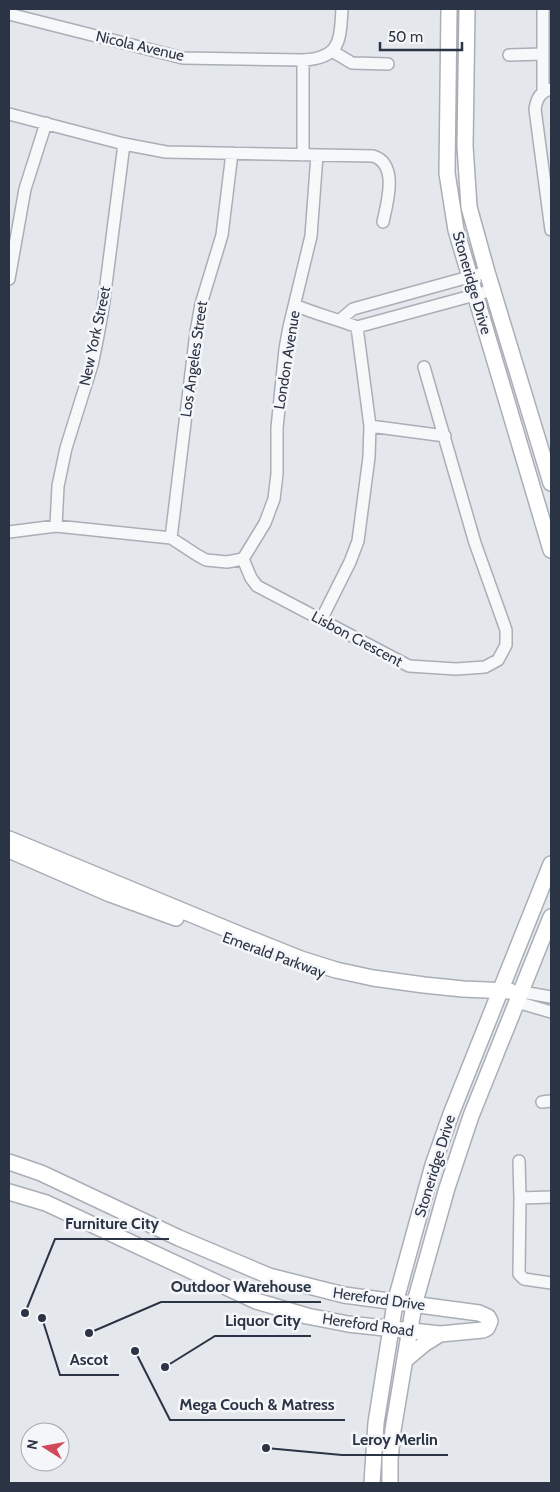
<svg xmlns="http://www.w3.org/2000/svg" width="560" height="1492" viewBox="0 0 560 1492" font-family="Cabin,sans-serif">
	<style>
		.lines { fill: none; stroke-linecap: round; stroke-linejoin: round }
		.street-casing { stroke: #a9aeb7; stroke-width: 14 }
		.secondary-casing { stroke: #a9aeb7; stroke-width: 18 }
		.street { stroke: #f7f8fa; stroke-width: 11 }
		.secondary { stroke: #fff; stroke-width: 15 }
		.labels { text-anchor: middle; stroke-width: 5; stroke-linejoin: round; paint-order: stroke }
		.street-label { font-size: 15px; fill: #2b3445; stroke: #f4f6f9 }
		.leader { fill: none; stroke: #2b3445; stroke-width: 2 }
		.callout-dot { fill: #2b3445; stroke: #f4f6f9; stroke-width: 2 }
		.callout-label { font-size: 16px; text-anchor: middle; font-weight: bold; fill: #2b3445; stroke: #f4f6f9; stroke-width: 5; stroke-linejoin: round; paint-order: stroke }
	</style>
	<rect width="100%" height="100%" fill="#e4e7ec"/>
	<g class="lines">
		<defs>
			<path id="street" d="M543,9V91
				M9,14L183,58L303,60C341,58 340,40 342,9
				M332,51L352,63L388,64
				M509,55L543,54
				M551,89C540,92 537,98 535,109L551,230
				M9,114L124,144L166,152L373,156C399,164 387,203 383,222
				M303,155V60
				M9,279L25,189L46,123
				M295,305C315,314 337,319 357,327L493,290
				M340,320L353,309L487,272
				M370,426L445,436
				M56,526L58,486L66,448L92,365L97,341L103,308L124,144
				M9,532L56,526L171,538L197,555L206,560L227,562L243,559
				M171,538L196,332L201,304L222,235L232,153
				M243,559L251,578L257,586L409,666L456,669L485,667L498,660L506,645V630L475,543L424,367
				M243,559L265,523L274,499L277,474V428L285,349L289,327L311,236L317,155
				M321,620L350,562L358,541L369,457L370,426L357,327
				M522,992L551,997
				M517,1002L551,1012
				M542,1102L551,1101
				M519,1161L520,1198L519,1274L524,1279L551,1283
				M520,1198L551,1197"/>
			<path id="secondary" d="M449,9L447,173L456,230L551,550
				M467,9L465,146L469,207L487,272L551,483
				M9,839L246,937L301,959L336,970L373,978L424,985L463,989L510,991
				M9,850L110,894L176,918
				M9,1162L41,1173L179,1238L269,1276L344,1295L479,1313L488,1317L490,1321L487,1328L483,1330L440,1334L348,1324L307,1316L256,1301L46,1203L9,1192
				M405,1360L424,1344L440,1334
				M372,1483L376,1423L395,1303L433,1165L451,1114L551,864
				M390,1483V1459L393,1430L414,1305L447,1188L471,1116L551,917"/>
		</defs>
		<use href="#street" class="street-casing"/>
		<use href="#secondary" class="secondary-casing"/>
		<use href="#street" class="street"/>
		<use href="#secondary" class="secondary"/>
	</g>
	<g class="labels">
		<g class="street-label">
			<text transform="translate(140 46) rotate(13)" y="5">Nicola Avenue</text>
			<text transform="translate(472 283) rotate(74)" y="5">Stoneridge Drive</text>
			<text transform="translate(95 336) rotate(-78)" y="5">New York Street</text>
			<text transform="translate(194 359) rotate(-82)" y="5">Los Angeles Street</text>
			<text transform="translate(287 360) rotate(-81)" y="5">London Avenue</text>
			<text transform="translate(357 639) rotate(28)" y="5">Lisbon Crescent</text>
			<text transform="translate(274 955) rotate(20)" y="5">Emerald Parkway</text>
			<text transform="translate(435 1166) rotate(-73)" y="5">Stoneridge Drive</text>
			<text transform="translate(379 1299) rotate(8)" y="5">Hereford Drive</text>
			<text transform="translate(368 1325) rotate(8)" y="5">Hereford Road</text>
		</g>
	</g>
	<path class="leader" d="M25 1313L55 1239H169M89 1333L161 1302H321M165 1367L215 1336H311M42 1318L60 1375H119M135 1351L170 1420H345M266 1448L342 1455H448"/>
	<g class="callout-dot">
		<circle cx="25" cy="1313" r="5"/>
		<circle cx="89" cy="1333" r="5"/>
		<circle cx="165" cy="1367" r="5"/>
		<circle cx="42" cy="1318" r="5"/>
		<circle cx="135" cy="1351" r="5"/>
		<circle cx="266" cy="1448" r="5"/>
	</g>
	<g class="callout-label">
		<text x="112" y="1229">Furniture City</text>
		<text x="241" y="1292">Outdoor Warehouse</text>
		<text x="263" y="1326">Liquor City</text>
		<text x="89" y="1365">Ascot</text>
		<text x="257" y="1410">Mega Couch &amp; Matress</text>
		<text x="395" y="1445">Leroy Merlin</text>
	</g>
	<rect width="560" height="1492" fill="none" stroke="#2b3445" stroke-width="20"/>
	<g transform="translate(45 1447) rotate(281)"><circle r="24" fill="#f4f6f9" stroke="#a4a8b1"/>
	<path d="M0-4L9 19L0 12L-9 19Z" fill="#d1495b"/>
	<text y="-8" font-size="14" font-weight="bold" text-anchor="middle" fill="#2b3445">N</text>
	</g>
	<path d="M380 42v8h82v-8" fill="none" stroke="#2b3445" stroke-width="2.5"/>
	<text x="388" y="42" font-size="15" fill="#2b3445" stroke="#f4f6f9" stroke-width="4" paint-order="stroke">50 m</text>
</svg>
